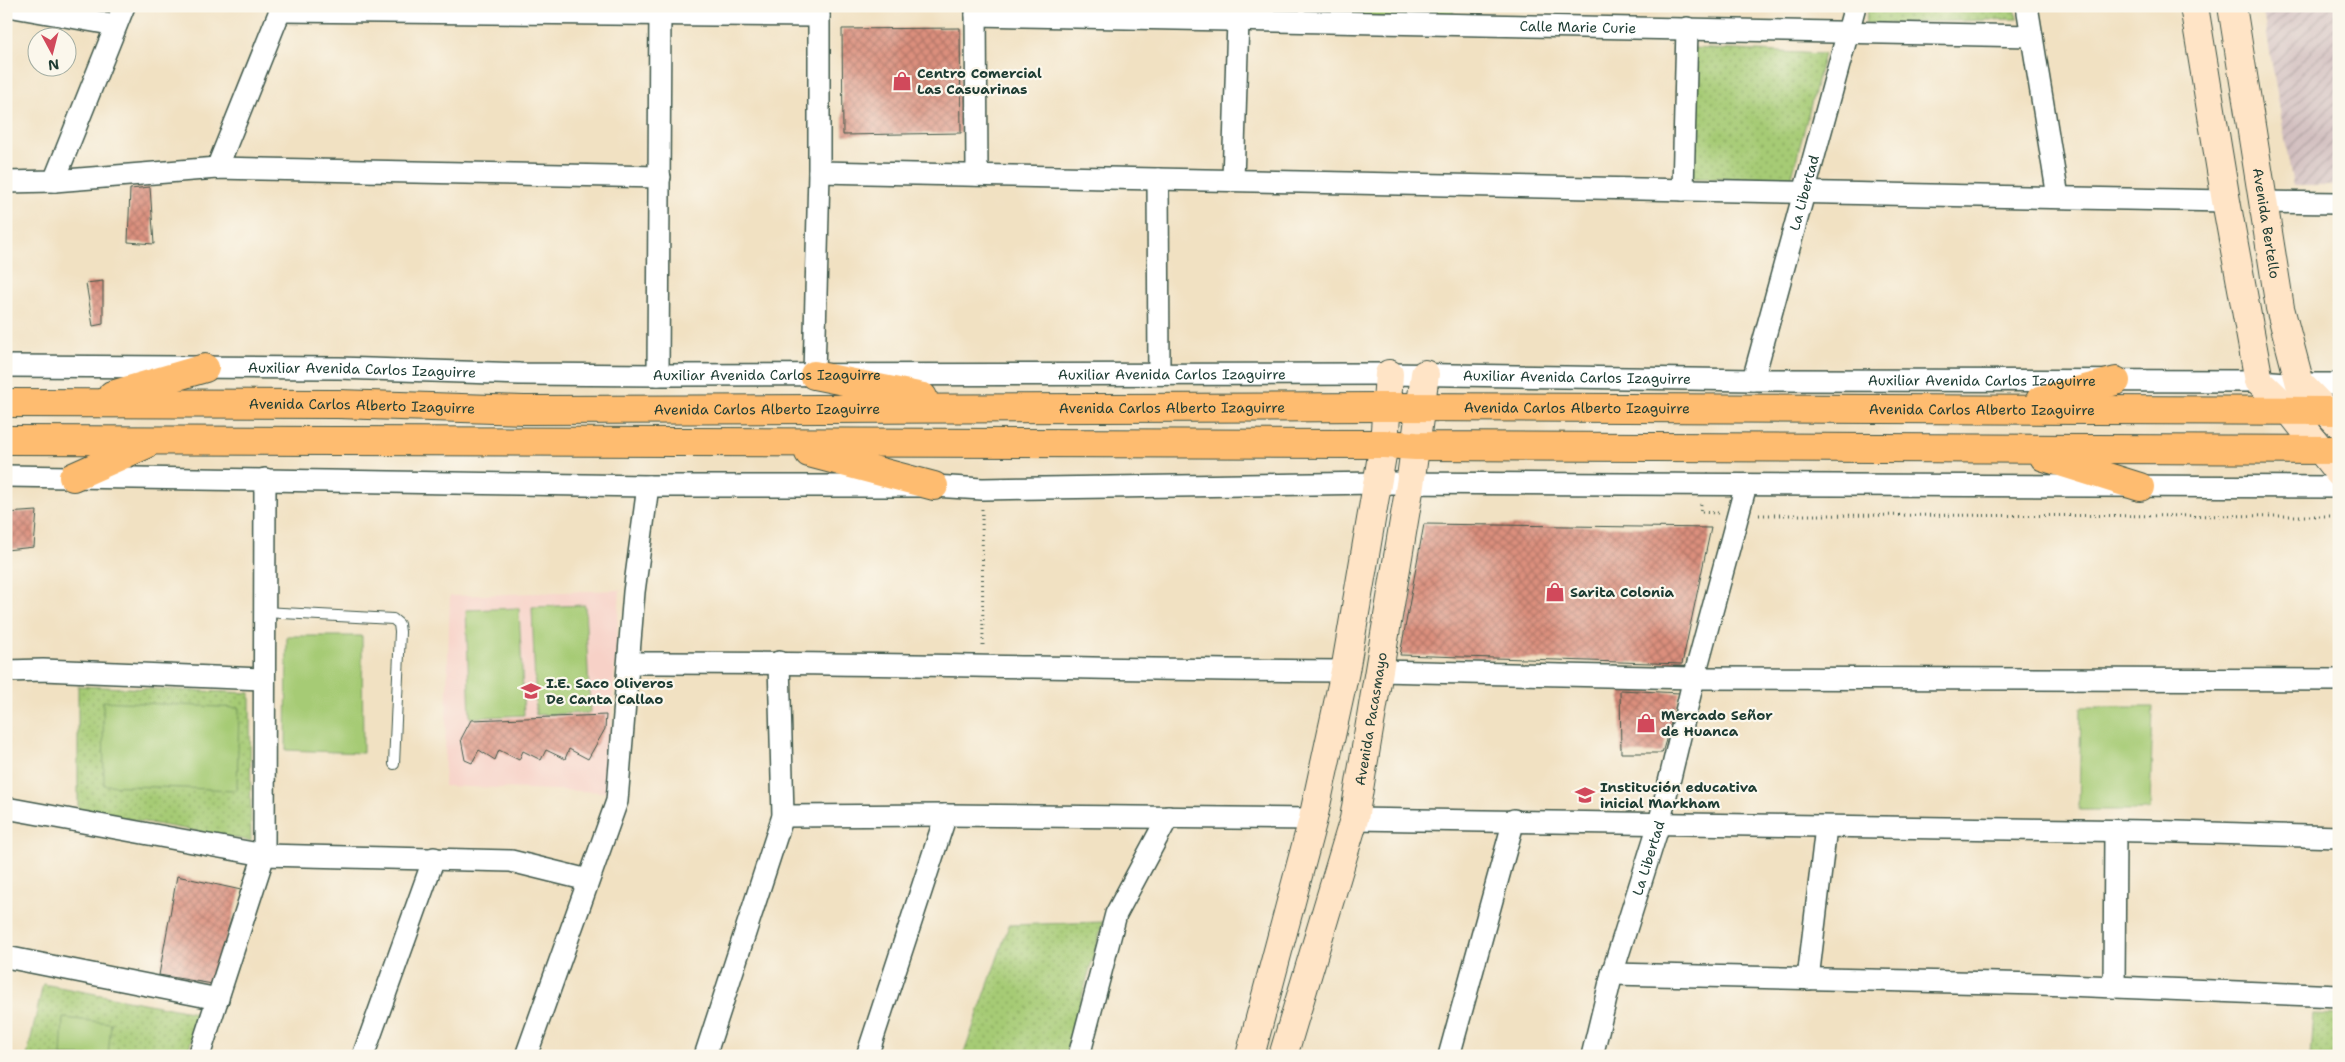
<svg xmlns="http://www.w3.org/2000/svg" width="2345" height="1062" viewBox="0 0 2345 1062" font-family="'Shantell Sans',sans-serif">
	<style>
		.built { fill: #f7d1c7 }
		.industrial { fill: url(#industrial-furrows) }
		.grass { fill: url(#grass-dots); stroke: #628454 }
		.pitch { fill: #a6cb75; stroke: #628454 }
		.building { fill: url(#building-cross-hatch) }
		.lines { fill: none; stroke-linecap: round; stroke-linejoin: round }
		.lane-casing { stroke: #3e5649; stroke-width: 12 }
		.street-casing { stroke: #3e5649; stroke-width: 24 }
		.secondary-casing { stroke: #3e5649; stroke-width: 30 }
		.primary-casing { stroke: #3e5649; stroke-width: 30 }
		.path { stroke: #3e5649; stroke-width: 3; stroke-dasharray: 1 4; stroke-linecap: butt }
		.lane { stroke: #fff; stroke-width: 10 }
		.street { stroke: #fff; stroke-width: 21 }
		.secondary { stroke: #ffe4c6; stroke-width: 28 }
		.primary { stroke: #febc70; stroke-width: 28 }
		.labels { text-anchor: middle; stroke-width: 4.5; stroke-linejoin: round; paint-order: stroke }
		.street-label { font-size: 14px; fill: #1f3d34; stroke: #fbf7ec }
		.poi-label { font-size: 14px; font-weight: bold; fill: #1f3d34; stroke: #fbf7ec; text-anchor: start }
	</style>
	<defs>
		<pattern id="industrial-furrows" width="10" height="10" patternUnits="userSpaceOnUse" patternTransform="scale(1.25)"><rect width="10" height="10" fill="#d2bfc0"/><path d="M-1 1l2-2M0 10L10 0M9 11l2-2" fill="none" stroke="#aa9c9d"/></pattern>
		<pattern id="grass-dots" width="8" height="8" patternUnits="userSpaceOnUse" patternTransform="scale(1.25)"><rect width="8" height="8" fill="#a6cb75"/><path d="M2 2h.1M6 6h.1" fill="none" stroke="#87a661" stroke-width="1.8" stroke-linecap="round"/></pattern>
		<pattern id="building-cross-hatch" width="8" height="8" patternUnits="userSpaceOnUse" patternTransform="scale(1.25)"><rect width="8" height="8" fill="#db8f7d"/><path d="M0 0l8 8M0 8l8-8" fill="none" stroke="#b17667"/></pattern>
	</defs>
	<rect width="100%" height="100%" fill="#fbf7ec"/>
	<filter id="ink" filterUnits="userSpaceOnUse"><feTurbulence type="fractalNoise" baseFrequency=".02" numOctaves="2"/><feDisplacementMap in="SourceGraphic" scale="10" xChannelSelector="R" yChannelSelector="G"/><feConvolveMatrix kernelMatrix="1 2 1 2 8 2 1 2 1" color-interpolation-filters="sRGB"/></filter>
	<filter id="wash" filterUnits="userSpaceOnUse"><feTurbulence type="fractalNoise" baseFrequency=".0096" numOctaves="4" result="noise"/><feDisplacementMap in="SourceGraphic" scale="20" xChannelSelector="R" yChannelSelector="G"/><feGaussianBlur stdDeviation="1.12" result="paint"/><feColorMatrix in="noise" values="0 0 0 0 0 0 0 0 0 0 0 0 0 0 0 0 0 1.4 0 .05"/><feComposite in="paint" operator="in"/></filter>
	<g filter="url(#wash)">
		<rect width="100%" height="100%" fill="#f1e1c2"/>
		<path class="built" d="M620,590L607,792L444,786L450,596Z"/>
		<path class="industrial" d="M2262,6H2339V186H2293Z"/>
		<path class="grass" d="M1332,6H1454L1453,20L1332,18Z
			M1869,6H2015L2017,19L1865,24Z
			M1691,48L1824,54L1791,180L1687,178Z
			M78,686L250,693L251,841L78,810Z
			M1103,922L1065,1056H963L1009,925Z
			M43,984L201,1014L186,1056H27Z
			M2313,1014L2339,1015V1056H2310Z"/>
		<path class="pitch" d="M585,605L590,713L536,715L532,607Z
			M519,608L524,715L470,718L466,610Z
			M287,636H362L363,753L286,750Z
			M103,701L239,708L237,790L104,785Z
			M2081,707H2153L2150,810H2079Z
			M63,1018L111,1023L108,1056H61Z"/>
		<g id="blocks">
			<path class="building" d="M960,28L961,133L843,135L842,29Z
				M150,187L154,244L128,242L130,189Z
				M103,281V324L93,326L86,283Z
				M37,511L34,547L6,550V513Z
				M1424,524L1711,528L1682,664L1400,655Z
				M1620,690L1680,693L1662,753H1621Z
				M606,715L605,729L588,759L569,749L565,759L546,750L541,760L523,751L519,760L499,750L495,760L479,750L472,763L465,760L461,739L471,720Z
				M177,876L241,890L213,984L159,975Z"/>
		</g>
	</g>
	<g filter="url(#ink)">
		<use href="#blocks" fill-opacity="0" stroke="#3e5649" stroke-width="1"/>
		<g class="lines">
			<defs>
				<path id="lane" d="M264,612L393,619L399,624L400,632L394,764"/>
				<g id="street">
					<path d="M8,6L116,25"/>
					<path d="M976,6L977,175"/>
					<path d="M2027,6L2058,197"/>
					<path d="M280,11L819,16"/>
					<path id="s1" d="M976,15L2032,36"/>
					<path d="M217,168L282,6"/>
					<path d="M819,172L2226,201"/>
					<path d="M1158,179L1159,374"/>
					<path d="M1233,180L1238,20"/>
					<path d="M54,181L124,6"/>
					<path d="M6,182L54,181L217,168L660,177"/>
					<path d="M1683,190L1687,28"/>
					<path d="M2261,202L2339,203"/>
					<path id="s2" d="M6,366L339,368L520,374L658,375L1389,374L1753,380L2259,381L2300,384H2339"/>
					<path d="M658,375L660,6"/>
					<path d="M814,375L819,172V6"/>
					<path id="s3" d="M1753,380L1855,6"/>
					<path d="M6,476L648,486H934L982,489L1378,483L2339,487"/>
					<path d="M630,663C868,662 1107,670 1345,671"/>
					<path d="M6,671L43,670L264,679"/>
					<path d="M1379,671L1694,678L2339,680"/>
					<path d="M6,808L264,855L511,861L588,880"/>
					<path d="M783,816L946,815L1313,819"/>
					<path d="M1354,819L2145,831L2339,837"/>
					<path d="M6,957L218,999"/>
					<path d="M1612,974L2041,984L2339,996"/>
					<path d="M1808,979L1826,827"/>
					<path d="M2114,987L2115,831"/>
					<path d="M199,1056L264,855L265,479"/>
					<path d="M363,1056L434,858"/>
					<path d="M526,1056L617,801L634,592L648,486"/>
					<path d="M705,1056L783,816L779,662"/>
					<path d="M867,1056L946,815"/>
					<path d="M1079,1056L1116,914L1168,817"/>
					<path d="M1449,1056L1514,820"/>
					<path id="s4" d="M1592,1056L1612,974L1659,824L1694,678L1746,485"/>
				</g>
				<g id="secondary">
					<path d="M2194,6L2226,201L2259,381L2290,411L2339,473"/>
					<path id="s5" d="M2232,6L2280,308L2300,384L2338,423"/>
					<path d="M1250,1056L1313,819L1345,671L1384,444L1389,374"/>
					<path id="s6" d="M1283,1056L1354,819L1410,485L1425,374"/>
				</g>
				<g id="primary">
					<path d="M814,375L923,397"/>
					<path d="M112,395L205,368"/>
					<path d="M2040,400L2116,381"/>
					<path id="s7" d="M6,403L338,404L524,410L1386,407L2339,411"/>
					<path d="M6,440L1384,444L1416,446L2339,450"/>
					<path d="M809,453L934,486"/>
					<path d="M2044,457L2140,487"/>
					<path d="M73,477L145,445"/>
				</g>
			</defs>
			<use href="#lane" class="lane-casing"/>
			<use href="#street" class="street-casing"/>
			<use href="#secondary" class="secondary-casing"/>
			<use href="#primary" class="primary-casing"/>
			<path class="path" d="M1701,504L1700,512L1718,513
				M982,509L983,646
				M1759,515L2339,516"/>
			<use href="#lane" class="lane"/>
			<use href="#street" class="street"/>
			<use href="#secondary" class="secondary"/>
			<use href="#primary" class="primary"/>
		</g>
	</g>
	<defs>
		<symbol id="shop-bare" viewBox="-9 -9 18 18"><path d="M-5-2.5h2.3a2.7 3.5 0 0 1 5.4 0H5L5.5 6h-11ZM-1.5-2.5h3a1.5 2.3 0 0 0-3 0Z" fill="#d1495b" stroke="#fbf7ec" stroke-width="2.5" paint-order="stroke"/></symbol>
		<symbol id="school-bare" viewBox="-9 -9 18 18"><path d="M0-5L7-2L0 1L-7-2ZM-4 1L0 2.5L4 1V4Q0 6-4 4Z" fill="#d1495b" stroke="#fbf7ec" stroke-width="2.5" paint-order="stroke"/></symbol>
	</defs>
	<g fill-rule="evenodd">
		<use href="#shop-bare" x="888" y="67" width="28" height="28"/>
		<use href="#shop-bare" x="1541" y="578" width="28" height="28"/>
		<use href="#school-bare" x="517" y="677" width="28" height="28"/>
		<use href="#shop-bare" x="1632" y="709" width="28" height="28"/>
		<use href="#school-bare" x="1571" y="781" width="28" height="28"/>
	</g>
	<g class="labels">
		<g class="street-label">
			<text dy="5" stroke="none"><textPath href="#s1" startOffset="602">Calle Marie Curie</textPath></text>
			<text dy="5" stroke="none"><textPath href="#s3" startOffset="194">La Libertad</textPath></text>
			<text dy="5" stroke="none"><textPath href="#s5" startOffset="220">Avenida Bertello</textPath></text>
			<text dy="5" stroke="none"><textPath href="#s2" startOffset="356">Auxiliar Avenida Carlos Izaguirre</textPath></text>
			<text dy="5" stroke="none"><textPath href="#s2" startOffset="1166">Auxiliar Avenida Carlos Izaguirre</textPath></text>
			<text dy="5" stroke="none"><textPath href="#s2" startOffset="761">Auxiliar Avenida Carlos Izaguirre</textPath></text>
			<text dy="5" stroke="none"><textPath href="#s2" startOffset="1571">Auxiliar Avenida Carlos Izaguirre</textPath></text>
			<text dy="5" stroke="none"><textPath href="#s2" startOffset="1976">Auxiliar Avenida Carlos Izaguirre</textPath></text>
			<text dy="5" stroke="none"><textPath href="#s7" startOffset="356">Avenida Carlos Alberto Izaguirre</textPath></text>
			<text dy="5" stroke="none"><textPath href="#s7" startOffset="1166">Avenida Carlos Alberto Izaguirre</textPath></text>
			<text dy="5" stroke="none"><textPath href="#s7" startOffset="761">Avenida Carlos Alberto Izaguirre</textPath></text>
			<text dy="5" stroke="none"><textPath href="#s7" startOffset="1571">Avenida Carlos Alberto Izaguirre</textPath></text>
			<text dy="5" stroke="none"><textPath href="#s7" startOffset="1976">Avenida Carlos Alberto Izaguirre</textPath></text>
			<text dy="5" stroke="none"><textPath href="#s6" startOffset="349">Avenida Pacasmayo</textPath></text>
			<text dy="5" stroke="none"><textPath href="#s4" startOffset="206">La Libertad</textPath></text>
		</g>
		<g class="poi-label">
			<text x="917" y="78">Centro Comercial<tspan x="917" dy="16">Las Casuarinas</tspan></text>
			<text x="1570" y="597">Sarita Colonia</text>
			<text x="546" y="688">I.E. Saco Oliveros<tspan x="546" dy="16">De Canta Callao</tspan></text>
			<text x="1661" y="720">Mercado Señor<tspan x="1661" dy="16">de Huanca</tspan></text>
			<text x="1600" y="792">Institución educativa<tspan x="1600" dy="16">inicial Markham</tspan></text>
		</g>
	</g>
	<rect width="2345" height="1062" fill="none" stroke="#fbf7ec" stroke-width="25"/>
	<g transform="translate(52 52) rotate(173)"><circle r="24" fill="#fbf7ec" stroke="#a3ada2"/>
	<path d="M0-4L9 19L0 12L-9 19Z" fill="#d1495b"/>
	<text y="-8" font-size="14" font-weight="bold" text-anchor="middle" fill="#1f3d34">N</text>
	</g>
</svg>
